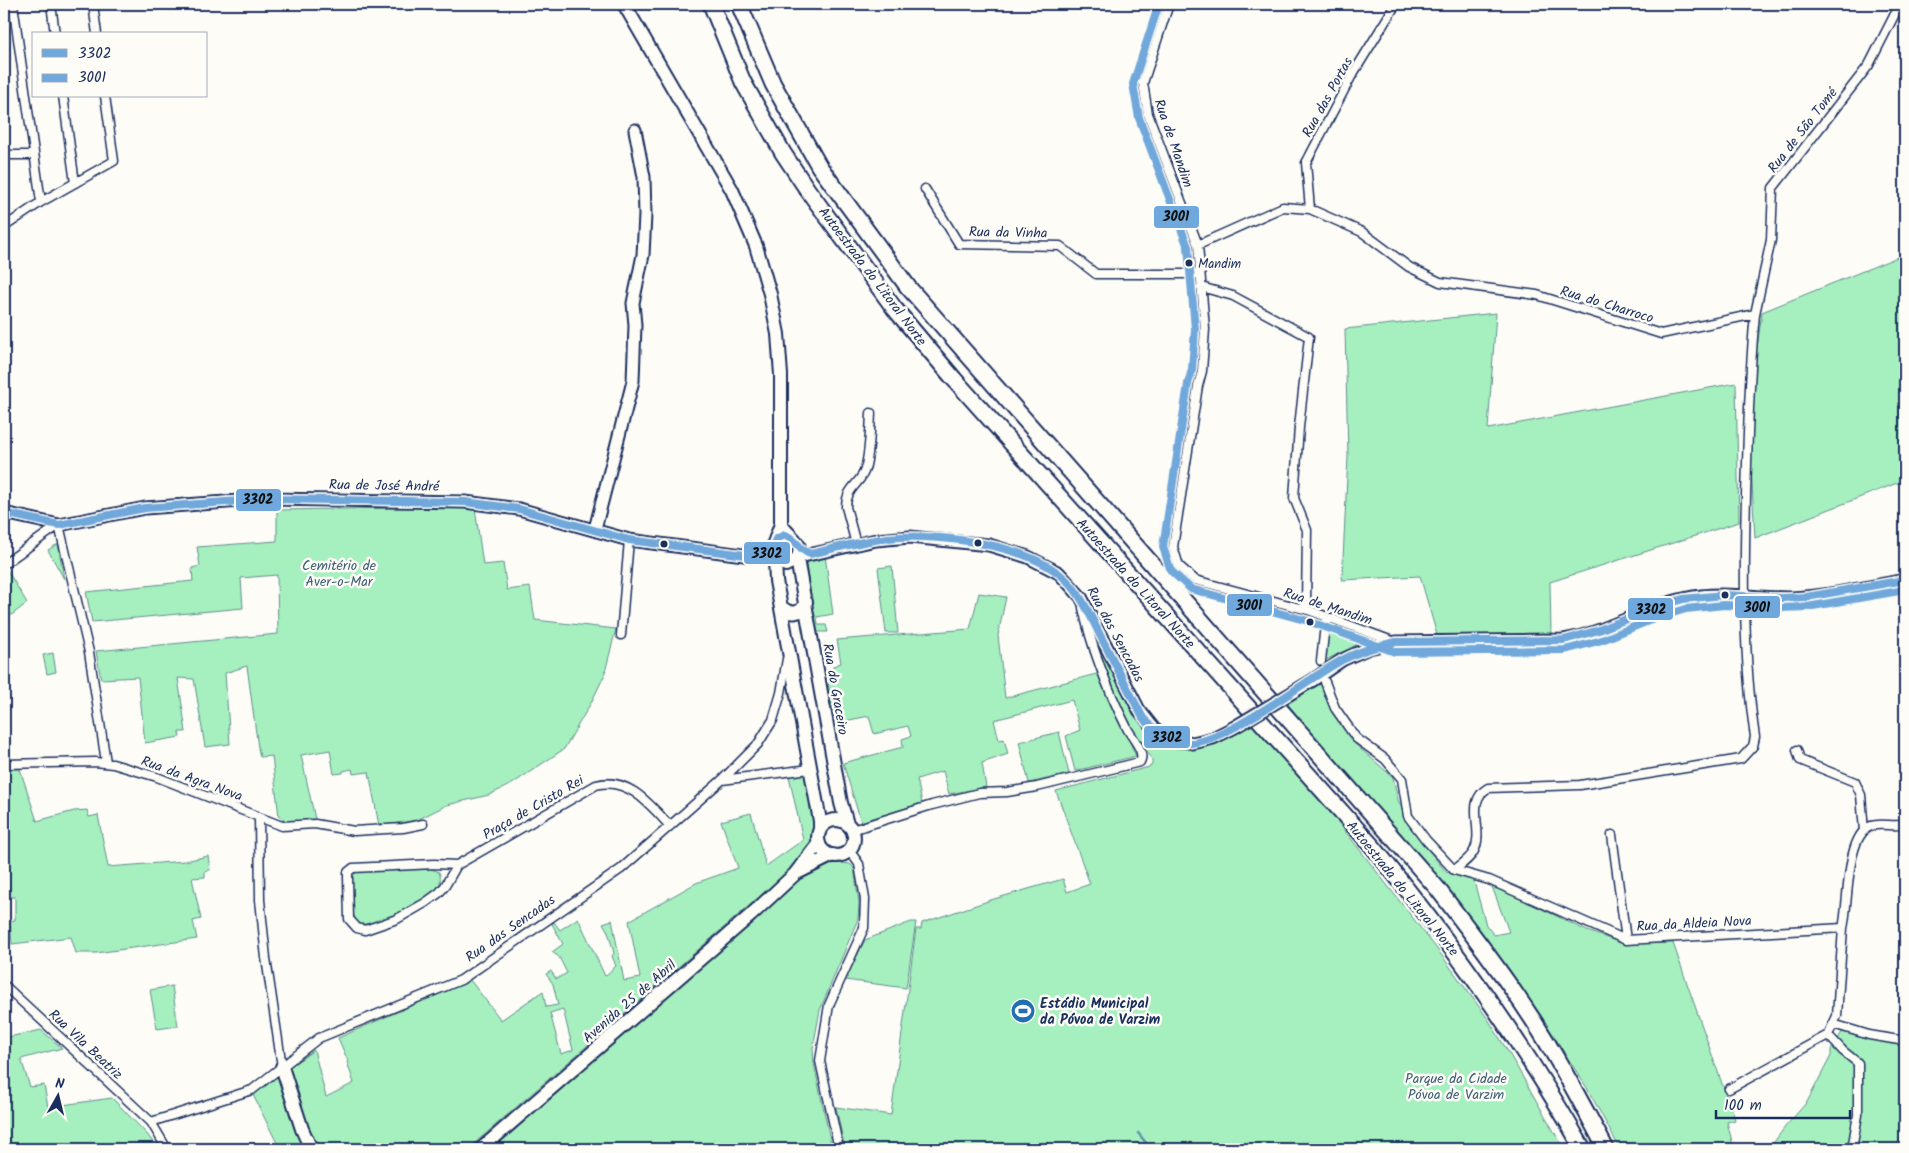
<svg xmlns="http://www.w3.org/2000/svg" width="1909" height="1153" viewBox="0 0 1909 1153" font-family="Kalam,sans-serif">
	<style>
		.green { fill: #a6efbe; stroke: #608f8e; fill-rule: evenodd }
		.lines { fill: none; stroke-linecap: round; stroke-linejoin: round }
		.stream { stroke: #5e90b4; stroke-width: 2.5 }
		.street-casing { stroke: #1b2f5e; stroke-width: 11 }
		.secondary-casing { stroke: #1b2f5e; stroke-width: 15 }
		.primary-casing { stroke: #1b2f5e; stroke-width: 16 }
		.highway-casing { stroke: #1b2f5e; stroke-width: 19 }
		.street { stroke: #fdfcf7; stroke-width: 8 }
		.secondary { stroke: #fdfcf7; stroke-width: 11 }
		.primary { stroke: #fdfcf7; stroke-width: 12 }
		.highway { stroke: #fdfcf7; stroke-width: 15 }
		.secondary-bridge-casing { stroke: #1b2f5e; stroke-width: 15; stroke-linecap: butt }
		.secondary-bridge { stroke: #fdfcf7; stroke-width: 11 }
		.bus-1-casing { stroke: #fdfcf7; stroke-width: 11 }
		.bus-2-casing { stroke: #fdfcf7; stroke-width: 11 }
		.bus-1 { stroke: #6fa8dc; stroke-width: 8 }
		.bus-2 { stroke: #6fa8dc; stroke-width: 8 }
		.bus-dot { fill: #1b2f5e; stroke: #fdfcf7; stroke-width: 2 }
		.labels { text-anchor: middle; stroke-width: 5; stroke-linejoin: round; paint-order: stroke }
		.bus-label { font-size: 13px; fill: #1b2f5e; stroke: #fdfcf7; text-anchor: start }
		.street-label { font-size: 14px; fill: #1b2f5e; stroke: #fdfcf7 }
		.park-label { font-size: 14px; fill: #3e5f76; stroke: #fdfcf7 }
		.poi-label { font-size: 14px; font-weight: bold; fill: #1b2f5e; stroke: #fdfcf7; text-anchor: start }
		.line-badge { stroke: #fdfcf7; stroke-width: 2 }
		.pale-badge-label { font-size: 14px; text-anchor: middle; font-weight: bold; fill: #111 }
	</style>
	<rect width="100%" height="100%" fill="#fdfcf7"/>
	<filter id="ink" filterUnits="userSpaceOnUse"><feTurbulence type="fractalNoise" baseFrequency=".02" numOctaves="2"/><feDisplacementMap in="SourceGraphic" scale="10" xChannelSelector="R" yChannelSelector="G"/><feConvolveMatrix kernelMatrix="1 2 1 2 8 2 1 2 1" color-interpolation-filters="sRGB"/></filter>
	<g filter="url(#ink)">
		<path class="green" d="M1905,254V480L1755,538L1748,412L1762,312Z
			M1496,313L1488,429L1736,383L1739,522L1550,582L1551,633L1437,635L1420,576L1342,580L1348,456L1345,329Z
			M460,507L475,508L483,565L503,563L507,590L530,587L535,620L616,629L604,676L591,703L564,749L512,784L489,795L447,805L417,820L379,826L369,772L353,774L352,769L343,771V773L334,774L330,750L301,755L315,819L282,822L283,819L279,817L272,756L260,757L258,748L247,666L225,673L230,744L205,747L194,679L178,678L186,732H179L180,737L145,743L138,677L101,679L96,651L278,634L277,575L241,578L243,608L92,622L86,592L193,581L192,568L200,566L197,547L277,541V510Z
			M58,544L64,579L48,550Z
			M825,555L833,614L817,617L818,625H826L828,632H815L806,564L808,561Z
			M892,566L898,633H886L878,568Z
			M6,568L27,603L4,621V569Z
			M979,593L1006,597L998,635L1005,698L1100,673L1136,756L1075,771L1066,736L1080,730L1072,700L994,720L999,740L1004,739L1008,754L982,763L986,787L949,794L943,771L917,779L922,803L861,822L843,763L903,747L902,739L911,736L908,726L874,734L869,716L835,723L828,684L833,682V666L841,663L837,640L970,629Z
			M1328,624L1366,640L1324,661Z
			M1095,634C1108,661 1132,720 1153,738C1166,749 1188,751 1204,747C1221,743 1237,733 1253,725L1335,818L1437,949L1488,1019L1510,1055L1564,1149H845L836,1107L891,1115L916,929H921L922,923L994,899L1063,879L1067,892L1090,884L1056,791L1149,767L1152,765C1154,755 1140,745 1135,736C1117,706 1106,668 1094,635Z
			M53,653L56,672L47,674L43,655Z
			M1320,679L1327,702L1355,744L1393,777L1398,800L1410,827L1446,872L1473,878L1486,925L1494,935L1509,932L1491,884L1587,931L1616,941L1625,943H1673L1726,1095L1730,1101L1735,1120L1727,1122L1734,1149H1620L1587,1088L1555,1038L1287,703Z
			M1059,732L1069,774L1029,783L1019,742Z
			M4,769H20L37,821L74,811L87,810L89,817L98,815L108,867L185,861L208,856L210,870L205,871V877L192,878L201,919L193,921L197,939L96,953H76L71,937L12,944L10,921L15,920V897H5L4,885Z
			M808,774C813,806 820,830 803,859L468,1149H318L314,1145L288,1068L314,1050L326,1097L354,1083L347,1062L348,1061L338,1038L470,980L501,1020L543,991L546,1007L558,1005L553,984L546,974L551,971L556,979L567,973L559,957L552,952L563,944L552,924L554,922L560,930L578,918L605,976L616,966L612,956L614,953L608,932L603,923L612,920L624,981L640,978L629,921L696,883L738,868L721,821L751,813L766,866L803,840L789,776ZM563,1009L573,1050L561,1054L550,1013Z
			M826,861L850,864L854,868L859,903L858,919L820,1010L813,1048L814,1064L832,1149H493L798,878Z
			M429,868L439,872C441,877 441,882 438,887C430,899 371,930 359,923C351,918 353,906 353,898C352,888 350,879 356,872Z
			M911,922H916L906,988L845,980L865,940Z
			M172,986L178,1026L157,1029L150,990Z
			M41,1030L62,1048L21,1059L30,1087L44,1085L48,1107L112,1098L147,1134L158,1149H4V1038Z
			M1842,1032L1894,1041L1905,1045V1149H1769L1785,1127L1807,1102L1831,1056V1049L1838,1043V1039Z
			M280,1074L303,1149H280L253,1095Z"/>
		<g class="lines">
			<path class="stream" d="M1138,1133L1151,1149"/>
			<defs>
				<path id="street" d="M13,4L41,202
					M51,4L55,34
					M93,4L97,34
					M1169,4L1143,83L1148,114L1198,245L1205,329L1202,371L1198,386L1173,547L1179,566L1195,580L1311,611L1395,642
					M63,96L75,183
					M4,152L5,155H33
					M925,189L959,244L1060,246L1096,274H1200
					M1310,209L1306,163L1351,77L1396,4
					M4,227L41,202L114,161L105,96
					M1198,245L1283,207L1310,209L1362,232L1409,267L1440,282L1537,295L1661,334L1755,314C1749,374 1748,435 1746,495C1744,576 1743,657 1755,737L1753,746L1741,759L1580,785L1488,788C1464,802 1485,830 1474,851C1470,859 1462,864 1454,870
					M1201,287L1233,296L1309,337L1299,427L1294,498L1307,530L1306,609
					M1755,314L1771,240L1773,188L1869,65L1900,4
					M856,544L846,507C846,487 861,484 865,469C870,452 870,431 871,413
					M4,564L59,525L89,652L106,762
					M621,635L629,540
					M1321,661L1326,616
					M1325,682L1335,708L1356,738L1385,759L1402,779L1408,816L1426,840L1454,870L1489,880L1626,940L1843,928L1837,1016L1828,1035L1729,1089
					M1797,750L1800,760L1855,782L1861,795L1864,831
					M4,764L95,762L113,764L157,777L259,817L260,900L266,958L282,1067
					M722,780L810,769
					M259,817L282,826L315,824L354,831L403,828L423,824
					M852,830L932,805L979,793L1007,792L1037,787L1140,762C1146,752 1132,738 1127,728C1108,690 1092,650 1083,608
					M1612,835L1626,940
					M457,865L434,864L353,868L348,872V878L349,919L357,928L365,930L397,919L425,903L439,893L445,886L457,865L596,785C628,776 651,806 670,826
					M1843,928C1849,904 1845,836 1871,826C1882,822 1895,828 1905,824
					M4,985L151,1122L167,1149
					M1833,1024L1869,1035L1905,1041
					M1828,1035L1843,1051L1858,1063V1115L1852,1149
					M151,1122L252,1090L319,1038L461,980L621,869L722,780L758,744L773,720L781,693L787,659
					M839,1149L820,1061L829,1005L864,928L865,899L859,864L849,850"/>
				<path id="secondary" d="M4,513L59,525L145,508L267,499L465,502L519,509L629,540L774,559
					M595,529L633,381L635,325L633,303L643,255L645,215L644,177L635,130
					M799,557L876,540L910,537L989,545L1028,557L1059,573L1081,597L1139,710L1154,729L1168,738L1193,743L1213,738L1233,728
					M1313,680L1342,660L1369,648L1396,642L1564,640C1612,632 1653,601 1701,596C1732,592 1762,599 1792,598C1830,596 1868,587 1905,580"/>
				<path id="primary" d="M624,4L732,190L756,246L770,294L778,334L781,375V524L771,551L775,560L786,565L797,559C806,542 788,537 781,524
					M797,559L841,803L847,824
					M775,560L776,581L820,821V830
					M781,607C791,615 801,615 806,602
					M818 838a18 18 0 1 1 36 0a18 18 0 1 1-36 0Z
					M799,872L833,855
					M282,1067L302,1129L311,1149
					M481,1149L751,915L795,874L819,843"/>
				<path id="highway" d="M711,4L743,82L783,153L807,189L894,308L954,379L1374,848C1451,943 1523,1042 1583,1149
					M739,4L773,84L819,166L908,287L1437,888C1470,931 1503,974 1533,1020C1560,1061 1583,1106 1606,1149"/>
			</defs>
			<use href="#street" class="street-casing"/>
			<use href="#secondary" class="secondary-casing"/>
			<use href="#primary" class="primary-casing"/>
			<use href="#highway" class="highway-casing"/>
			<use href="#street" class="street"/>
			<use href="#secondary" class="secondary"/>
			<use href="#primary" class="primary"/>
			<use href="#highway" class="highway"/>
			<defs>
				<path id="secondary-bridge" d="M1233,728L1313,680"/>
			</defs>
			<use href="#secondary-bridge" class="secondary-bridge-casing"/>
			<use href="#secondary-bridge" class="secondary-bridge"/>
			<defs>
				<path id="bus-1" d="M4,513L59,525L145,508L267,499L465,502L519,509L629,540L761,557L771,551L776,539L785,535C796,538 799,550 810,554C836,548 862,541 888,538C939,533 1036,544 1071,585C1084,600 1092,619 1101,637C1115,664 1129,691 1143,718C1154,729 1168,742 1185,743C1223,746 1305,680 1342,660C1359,651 1377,646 1396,642L1564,640L1599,630L1649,610L1683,599L1724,595L1781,598L1806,597L1905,580"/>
				<path id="bus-2" d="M1159,4L1133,84L1139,118L1188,247L1195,329L1192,369L1188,384L1163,547L1171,571L1191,589L1308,621L1395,652L1565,650L1602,640L1653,619L1686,609L1724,605L1780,608L1807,607L1905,590"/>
			</defs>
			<use href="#bus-1" class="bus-1-casing"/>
			<use href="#bus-2" class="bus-2-casing"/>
			<use href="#bus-1" class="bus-1"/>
			<use href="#bus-2" class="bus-2"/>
		</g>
	</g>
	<defs>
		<symbol id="stadium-disc" viewBox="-11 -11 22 22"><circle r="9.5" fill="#1f6fb2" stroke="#fdfcf7"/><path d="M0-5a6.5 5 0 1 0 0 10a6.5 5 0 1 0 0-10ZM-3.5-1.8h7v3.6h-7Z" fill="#fff"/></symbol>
	</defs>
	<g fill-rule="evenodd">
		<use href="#stadium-disc" x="1009" y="997" width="28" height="28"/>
	</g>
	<g class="bus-dot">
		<circle cx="1189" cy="263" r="4.5"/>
		<circle cx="978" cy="543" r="4.5"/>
		<circle cx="664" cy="544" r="4.5"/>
		<circle cx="1725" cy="595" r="4.5"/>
		<circle cx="1310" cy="622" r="4.5"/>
	</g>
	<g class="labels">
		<g class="bus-label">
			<text x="1198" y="268">Mandim</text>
		</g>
		<g class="street-label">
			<text transform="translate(1327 97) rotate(-61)" y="5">Rua das Portas</text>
			<text transform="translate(1802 130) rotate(-52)" y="5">Rua de São Tomé</text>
			<text transform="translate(1174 143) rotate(71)" y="5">Rua de Mandim</text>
			<text transform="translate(1008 232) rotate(1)" y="5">Rua da Vinha</text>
			<text transform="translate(873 276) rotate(53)" y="5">Autoestrada do Litoral Norte</text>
			<text transform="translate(1607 304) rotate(17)" y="5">Rua do Charroco</text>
			<text transform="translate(384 485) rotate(1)" y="5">Rua de José André</text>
			<text transform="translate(1136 583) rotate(48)" y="5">Autoestrada do Litoral Norte</text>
			<text transform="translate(1328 606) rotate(18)" y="5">Rua de Mandim</text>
			<text transform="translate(1116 634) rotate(62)" y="5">Rua das Sencadas</text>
			<text transform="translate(836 689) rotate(80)" y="5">Rua do Graceiro</text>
			<text transform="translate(192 778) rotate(20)" y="5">Rua da Agra Nova</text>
			<text transform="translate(533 807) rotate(-30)" y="5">Praça de Cristo Rei</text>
			<text transform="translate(1403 888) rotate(51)" y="5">Autoestrada do Litoral Norte</text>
			<text transform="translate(1694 923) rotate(-3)" y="5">Rua da Aldeia Nova</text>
			<text transform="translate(510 928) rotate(-35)" y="5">Rua das Sencadas</text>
			<text transform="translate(629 1001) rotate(-41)" y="5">Avenida 25 de Abril</text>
			<text transform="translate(86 1044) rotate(43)" y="5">Rua Vila Beatriz</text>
		</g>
		<g class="park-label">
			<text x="339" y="570">Cemitério de<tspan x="339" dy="16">Aver-o-Mar</tspan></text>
			<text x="1456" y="1083">Parque da Cidade<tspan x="1456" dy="16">Póvoa de Varzim</tspan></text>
		</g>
		<g class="poi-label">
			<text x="1040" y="1008">Estádio Municipal<tspan x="1040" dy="16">da Póvoa de Varzim</tspan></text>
		</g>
	</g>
	<g class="line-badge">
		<rect x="1153" y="205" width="47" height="24" rx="5" fill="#6fa8dc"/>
		<rect x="235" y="488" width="47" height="24" rx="5" fill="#6fa8dc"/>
		<rect x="743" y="541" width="48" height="24" rx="5" fill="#6fa8dc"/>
		<rect x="1226" y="593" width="47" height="24" rx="5" fill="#6fa8dc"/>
		<rect x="1734" y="595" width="47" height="24" rx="5" fill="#6fa8dc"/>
		<rect x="1627" y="597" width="47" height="24" rx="5" fill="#6fa8dc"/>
		<rect x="1143" y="725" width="48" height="24" rx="5" fill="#6fa8dc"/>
	</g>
	<g class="pale-badge-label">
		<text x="1176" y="221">3001</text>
		<text x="258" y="504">3302</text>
		<text x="767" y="558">3302</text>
		<text x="1249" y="610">3001</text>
		<text x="1757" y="612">3001</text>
		<text x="1651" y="614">3302</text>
		<text x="1167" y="742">3302</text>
	</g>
	<rect width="1909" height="1153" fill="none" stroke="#fdfcf7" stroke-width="20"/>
	<rect x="10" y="10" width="1889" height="1133" fill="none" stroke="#1b2f5e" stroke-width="2" filter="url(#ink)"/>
	<rect x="32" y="32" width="175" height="65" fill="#fdfcf7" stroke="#a3aaba"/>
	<rect x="42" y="49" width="25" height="8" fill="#6fa8dc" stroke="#a3aaba"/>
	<text x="78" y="58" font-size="15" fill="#1b2f5e">3302</text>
	<rect x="42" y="74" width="25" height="8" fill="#6fa8dc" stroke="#a3aaba"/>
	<text x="78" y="82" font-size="15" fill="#1b2f5e">3001</text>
	<g transform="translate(58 1096) rotate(8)" stroke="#fdfcf7" stroke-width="4" paint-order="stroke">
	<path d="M0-4L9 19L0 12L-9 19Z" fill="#1b2f5e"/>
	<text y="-8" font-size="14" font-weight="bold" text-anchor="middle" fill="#1b2f5e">N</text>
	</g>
	<path d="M1716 1110v8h134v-8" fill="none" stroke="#1b2f5e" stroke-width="2.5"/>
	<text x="1724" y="1110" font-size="15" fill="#1b2f5e" stroke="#fdfcf7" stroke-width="4" paint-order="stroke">100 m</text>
</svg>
